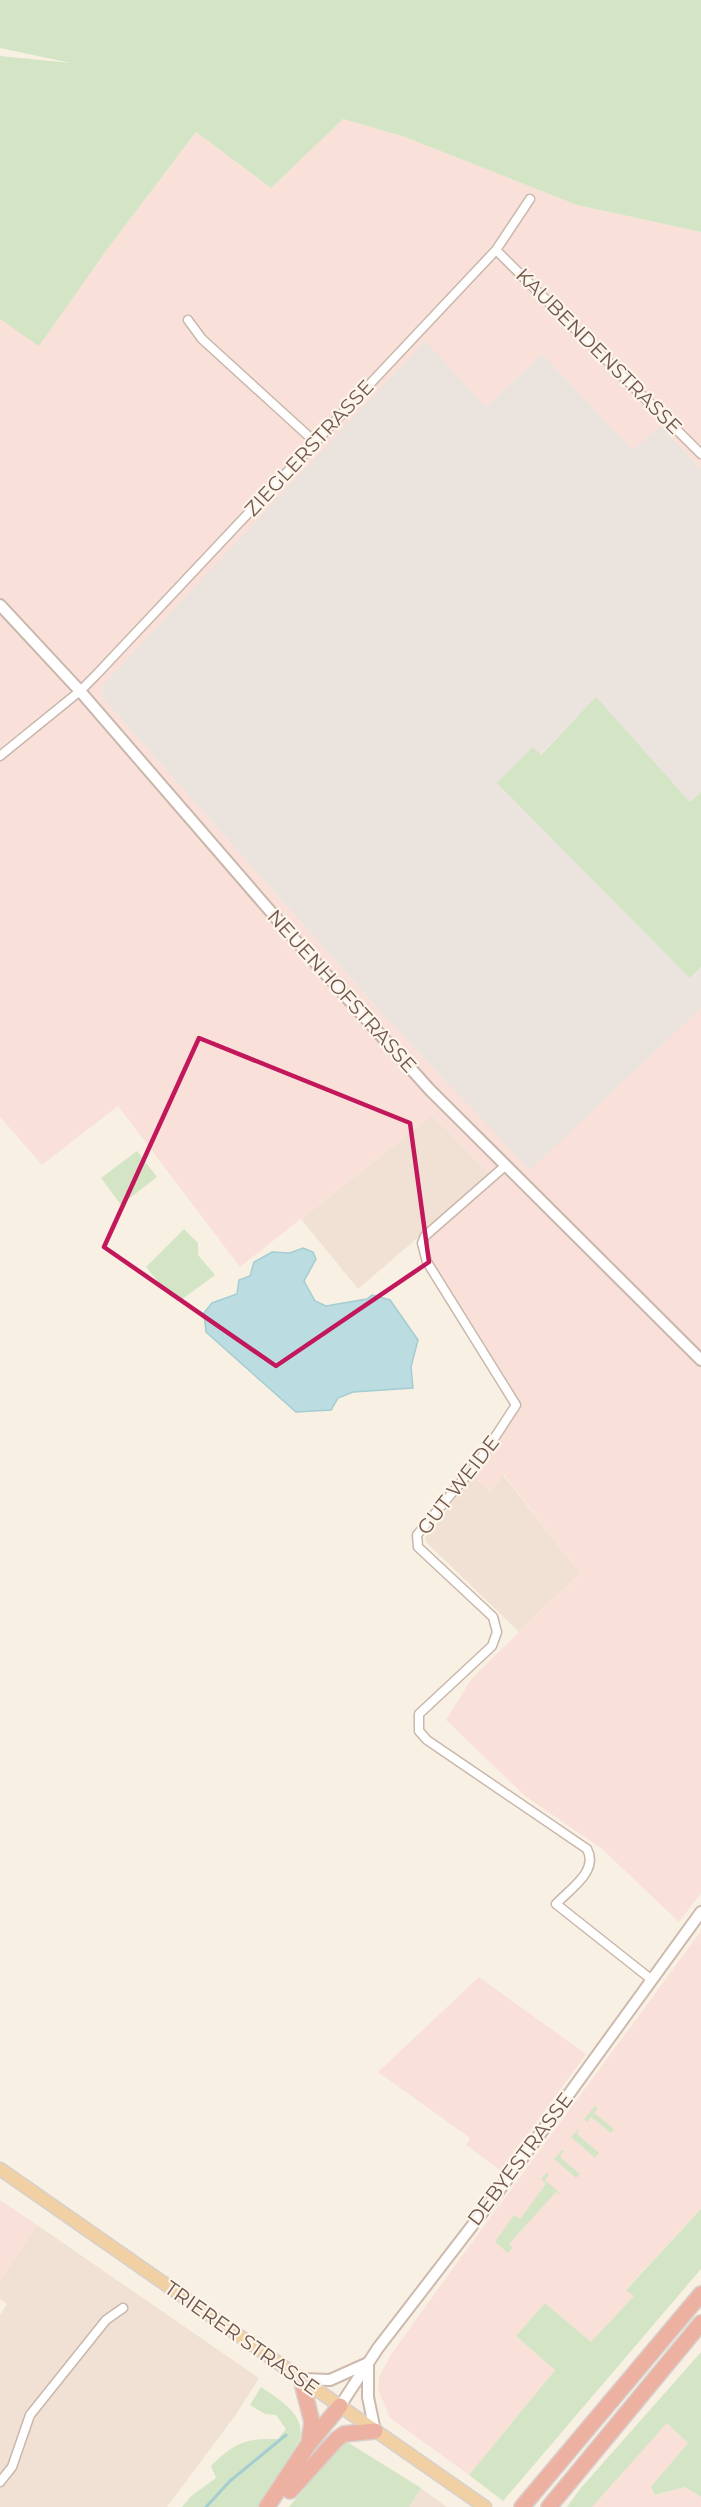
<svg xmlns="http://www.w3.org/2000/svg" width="701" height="2507" viewBox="0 0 701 2507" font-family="Montserrat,sans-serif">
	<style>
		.residential { fill: #f0e1d4 }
		.commercial { fill: #f9e1d9 }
		.industrial { fill: #eae3de }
		.green { fill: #d4e5c5 }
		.water { fill: #bbdde1; stroke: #a3cdd1; stroke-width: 1.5 }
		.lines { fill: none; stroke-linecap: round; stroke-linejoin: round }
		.stream { stroke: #a3cdd1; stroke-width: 3 }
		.minor-casing { stroke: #c9b7ac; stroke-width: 11 }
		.tertiary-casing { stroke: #c9b7ac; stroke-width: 14 }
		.secondary-casing { stroke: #ceb9ad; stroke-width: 14 }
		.primary-casing { stroke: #d7d0cd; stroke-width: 15 }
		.motorway-casing { stroke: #d7d0cd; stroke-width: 18 }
		.minor { stroke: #fff; stroke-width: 8 }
		.tertiary { stroke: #fff; stroke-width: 10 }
		.secondary { stroke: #fff; stroke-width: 10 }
		.primary { stroke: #f1d0a3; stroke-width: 12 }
		.motorway { stroke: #edb1a2; stroke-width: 15 }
		.marked { fill: none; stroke: #c2185b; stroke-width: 4.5; stroke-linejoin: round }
		.labels { text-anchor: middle; stroke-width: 4.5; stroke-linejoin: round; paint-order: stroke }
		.street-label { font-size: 20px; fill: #6f574d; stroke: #fdf4ea }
	</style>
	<rect width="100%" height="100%" fill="#f9f0e4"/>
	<path class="residential" d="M432,1115L491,1175L358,1289L301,1219Z
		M503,1475L580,1573L519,1632L427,1543L425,1538L473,1476L490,1491Z
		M37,2225L259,2378L237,2413L167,2507H0V2315L7,2304L0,2299V2280Z
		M421,2488L447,2507H409Z"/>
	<path class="commercial" d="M342,119L405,137L577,205L701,232V469L661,426L633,451L542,354L486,407L103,685L102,697L380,1011L530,1169L701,1008V1893L679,1922L602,1849L525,1796L446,1720L472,1678L580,1573L504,1475L490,1491L473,1476L522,1404L418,1238L490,1174L432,1115L240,1267L118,1106L42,1165L0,1117V319L39,345L108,248L196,132L271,188Z
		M701,1931V2209L626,2289L634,2296L591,2343L545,2303L516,2336L555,2370L469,2475L390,2418L378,2390L379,2377L392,2353L448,2275Z
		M479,1977L586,2054L501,2171L466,2145L470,2138L378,2072Z
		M0,2200L37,2225L0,2280Z
		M667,2422L688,2443L656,2495L685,2487L701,2497V2507H592Z"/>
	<path class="industrial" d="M425,341L486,407L542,354L633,450L661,426L701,469V792L690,802L596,698L540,755L533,747L690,978L701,967V1008L530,1170L380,1011L102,697L103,685Z"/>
	<path class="green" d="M0,0H701V232L577,205L405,137L343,119L271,188L196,132L108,248L39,346L0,319V56L71,63L0,48Z
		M596,697L690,802L701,792V967L690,978L497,783L533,747L541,755Z
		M137,1151L157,1177L121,1205L101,1178Z
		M184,1229L198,1243V1255L215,1275L181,1300L170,1296L146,1267Z
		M595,2106L598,2108L594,2113L614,2129L611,2133L591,2117L587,2122L584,2119Z
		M579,2128L577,2134L599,2153L595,2158L571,2137Z
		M562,2150L564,2151L560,2157L580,2174L576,2178L554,2159Z
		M546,2173L549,2175L545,2180L561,2194L556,2192L509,2244L513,2247L508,2253L495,2242L514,2215L520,2219L546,2184L541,2179Z
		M701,2209V2269L503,2501L469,2475L555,2370L516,2336L545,2303L591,2342L634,2296L626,2290Z
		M701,2352V2497L685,2487L655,2495L651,2487L688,2443L667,2423L592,2507H567L580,2489Z
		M261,2387C280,2400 308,2416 299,2442L258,2507H182L191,2496L216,2478L211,2466C233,2443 246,2438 278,2439L286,2429L276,2415L265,2414L250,2405Z
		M344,2440L421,2488L409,2507H289Z"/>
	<path class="water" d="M303,1248L313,1252L316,1259L304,1281L315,1301L326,1306L367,1299L372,1295L390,1300L418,1340L411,1367L413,1388L353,1392L338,1398L331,1410L296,1412L206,1332L204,1313L212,1303L237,1294L239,1280L250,1276L254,1262L272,1252L290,1253Z"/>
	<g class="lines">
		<path class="stream" d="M206,2507L230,2481L286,2435"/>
		<defs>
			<path id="minor" d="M496,250L701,454
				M188,320L202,339L315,442
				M0,756L80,691L97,674L496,250L530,199
				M505,1166L425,1236L422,1243L427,1262L516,1405L482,1457L417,1535L418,1547L493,1617L497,1632L492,1646L419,1714V1731L427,1740L587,1849C599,1871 570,1889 556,1904L652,1980
				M0,2482L12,2467L30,2415L106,2320L123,2308"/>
			<path id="tertiary" d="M0,605L80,691L296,941L430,1090L701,1360"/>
			<path id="secondary" d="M368,2363V2397L375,2431
				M301,2379L330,2380L368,2363
				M340,2406L378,2348L495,2196L701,1912"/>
			<path id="primary" d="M0,2169L485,2507"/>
			<path id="motorway" d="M301,2379L312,2422L309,2442
				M290,2491L337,2439L344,2434L375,2431
				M267,2507L308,2445L340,2406
				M522,2507L701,2294
				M549,2507L701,2323"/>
		</defs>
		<use href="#minor" class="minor-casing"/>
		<use href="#tertiary" class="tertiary-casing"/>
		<use href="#secondary" class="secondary-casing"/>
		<use href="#primary" class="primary-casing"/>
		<use href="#motorway" class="motorway-casing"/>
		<use href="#minor" class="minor"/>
		<use href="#tertiary" class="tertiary"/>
		<use href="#secondary" class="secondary"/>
		<use href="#primary" class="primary"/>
		<use href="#motorway" class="motorway"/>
	</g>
	<path class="marked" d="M199,1038L410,1123L429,1262L276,1366L104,1247Z"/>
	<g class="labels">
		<g class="street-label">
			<text transform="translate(599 351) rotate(45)" y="7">KAUBENDENSTRASSE</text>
			<text transform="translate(309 448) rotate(-47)" y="7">ZIEGLERSTRASSE</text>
			<text transform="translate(342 991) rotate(48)" y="7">NEUENHOFSTRASSE</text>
			<text transform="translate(458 1485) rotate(-52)" y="7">GUT WEIDE</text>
			<text transform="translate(520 2159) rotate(-53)" y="7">DEBYESTRASSE</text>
			<text transform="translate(242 2338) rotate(35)" y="7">TRIERER STRASSE</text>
		</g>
	</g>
</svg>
